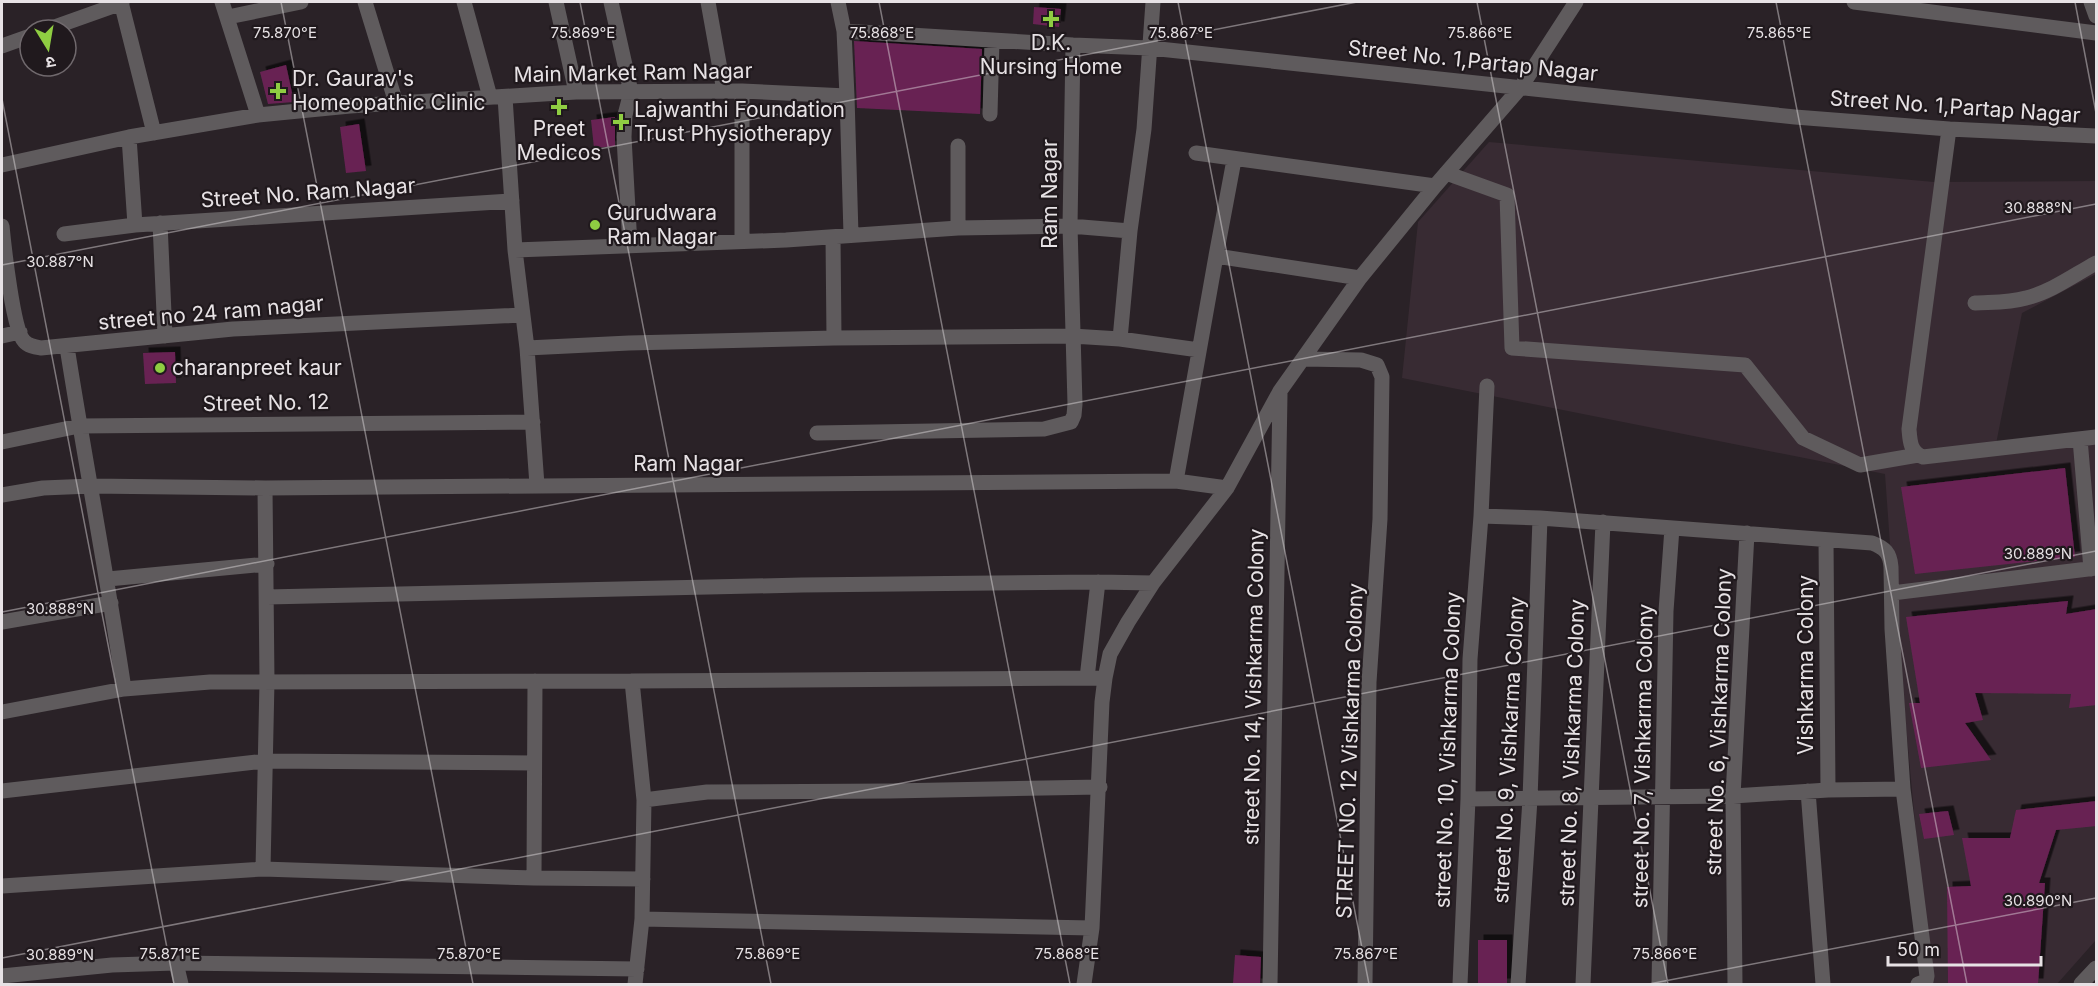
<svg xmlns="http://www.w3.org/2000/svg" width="2098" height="986" viewBox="0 0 2098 986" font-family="Inter,'Noto Sans Devanagari',sans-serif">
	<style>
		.built { fill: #382b33 }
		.building { fill: #672353; filter: url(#shadow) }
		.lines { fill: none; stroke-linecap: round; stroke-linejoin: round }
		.minor { stroke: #5f5b5d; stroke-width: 15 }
		.tertiary { stroke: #5f5b5d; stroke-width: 15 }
		.ticks { fill: none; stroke: #e7e2e5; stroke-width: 1.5; stroke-opacity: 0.45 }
		.poi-dot { fill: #8fcd42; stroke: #20191d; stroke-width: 2 }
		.labels { text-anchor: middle; stroke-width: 4.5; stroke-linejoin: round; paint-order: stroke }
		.poi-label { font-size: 21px; fill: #e7e2e5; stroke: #20191d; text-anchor: start }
		.street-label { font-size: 21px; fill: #e7e2e5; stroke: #20191d }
		.ticks-label { font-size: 15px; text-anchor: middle; fill: #e7e2e5; stroke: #20191d; stroke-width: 4.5; stroke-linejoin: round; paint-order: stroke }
	</style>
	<defs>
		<filter id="shadow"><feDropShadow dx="5.5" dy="-5.5" stdDeviation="0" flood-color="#0009"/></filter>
	</defs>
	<rect width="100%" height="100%" fill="#2a2227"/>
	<path class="built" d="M1489,142L1934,182L2096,181V274L2022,313L1995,449L2096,443V940L2057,984H1930L1893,586L1885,474L1402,378L1418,222Z"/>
	<path class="building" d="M1034,7L1061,9L1059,27L1033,24Z
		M854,41L982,49L980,114L857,108Z
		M286,65L294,102L268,104L260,72Z
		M615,117V146L594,148L591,120Z
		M359,124L366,171L346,173L340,127Z
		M175,352L176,383L145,384L143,353Z
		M2065,468L2075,557L1915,574L1901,487Z
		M2068,601L2066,614L2097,609V705L2069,708L2071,694L1975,693L1983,720L1965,723L1991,760L1921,768L1909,703H1920L1906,617Z
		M2097,801V826L2056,830L2039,883H2045L2038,984H1948L1947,887L1971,886L1962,838H2010L2016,810Z
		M1948,811L1954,835L1924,839L1919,814Z
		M1478,940H1507V984H1478Z
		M1235,955L1261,957L1260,984H1233Z"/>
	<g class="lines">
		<path class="minor" d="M121,2L154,133
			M222,2L258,115
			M365,2L396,103
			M464,2L490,97
			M556,2L576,92
			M611,2L631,92L625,115L624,137L630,246
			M708,2L724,91
			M1854,2L2096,33
			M228,17L301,2
			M46,30L122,3
			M844,31L1073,45L1150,48L1795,117L1949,129L2096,136
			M2,46L30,36
			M742,91V241
			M847,96L851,235
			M505,97L515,250L527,348L537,485
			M990,114L992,40
			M1949,129L1909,429C1910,441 1910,452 1923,457L2096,437
			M129,137L135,225
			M958,146V228
			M1196,153L1435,186
			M2,165L129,137L258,115L350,106L576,92L742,91L847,96L844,31L838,2
			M1446,173L1507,195L1512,348L1745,365L1803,438L1860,465L1918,455
			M160,223L165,336
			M2,226C4,246 13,330 24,341C28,346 35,347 41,348L233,329L522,315
			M64,234L135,225L512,201
			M833,237L834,338
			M515,250L786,240L958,228L1070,226L1130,231
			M1216,256L1234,160
			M1975,303C1992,302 2009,303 2026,298C2051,292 2074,275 2096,263
			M2,336L20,332
			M1120,339L1130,231L1144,129L1153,2
			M67,347C85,461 107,575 124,689
			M527,348L629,343L834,338L1072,336L1120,339L1199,350
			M1303,359L1361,360L1377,365L1382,377L1380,519L1369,682L1365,984
			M817,433L1044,429L1071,422L1074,415L1075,404L1070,226L1073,45
			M2080,439L2091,569
			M2,442L79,426L533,422
			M1176,481L1216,256L1360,278
			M2,495L43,488L91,486L265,488L1176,481L1227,488
			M1481,516L1540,518L1872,543C1885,548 1890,553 1891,567L1892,629L1903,789L1927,976L1926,981L1918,984
			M1826,540L1828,790
			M108,579L267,564
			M1892,593L2096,568
			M267,597L802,585L1098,582L1153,583
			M2,622L111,603
			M1087,678L1098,582
			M632,681L644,800L642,919L635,984
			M2,712L124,689L210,682L632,681L1105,678
			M2,791L265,761L534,763
			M1808,791L1823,984
			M1468,799L1733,796L1828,790L1903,789
			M644,800L707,792L890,791L1100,787
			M263,869L267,681L265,488
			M534,878L535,681
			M2,886L263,869L534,878L643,879
			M642,919L1092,928
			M176,963L181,984
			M2,976L112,965L176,963L637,969
			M1084,984L1092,928L1102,702L1105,678L1110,654L1128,622L1153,583L1227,488L1280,391L1360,278L1435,186L1521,87L1576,2
			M1270,984L1280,394
			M1460,984L1468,799L1470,659L1481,516L1487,386
			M1518,984L1530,799L1540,518
			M1583,984L1603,522
			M1659,984L1666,611L1672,528
			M1735,984L1733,796L1747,533"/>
		<path class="tertiary" d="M2091,2L2096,16
			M2081,984L2096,968"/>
	</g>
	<path class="ticks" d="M281,2L473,984M580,2L771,984M879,2L1070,984M1178,2L1369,984M1477,2L1668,984M1776,2L1967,984M2075,2L2096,113M2,99L174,984M2,265L1357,2M2,612L2096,204M2,958L2096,551M1649,984L2096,898"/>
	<g class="poi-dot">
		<path d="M1048 10h6v6h6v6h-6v6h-6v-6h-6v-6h6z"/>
		<path d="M275 82h6v6h6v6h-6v6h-6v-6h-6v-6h6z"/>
		<path d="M556 98h6v6h6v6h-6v6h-6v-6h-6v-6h6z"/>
		<path d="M618 113h6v6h6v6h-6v6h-6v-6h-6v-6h6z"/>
		<circle cx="595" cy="225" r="6"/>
		<circle cx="160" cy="368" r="6"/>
	</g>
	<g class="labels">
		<g class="poi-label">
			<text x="1051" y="50" text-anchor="middle">D.K.<tspan x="1051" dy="24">Nursing Home</tspan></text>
			<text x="292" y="86">Dr. Gaurav's<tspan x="292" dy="24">Homeopathic Clinic</tspan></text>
			<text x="634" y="117">Lajwanthi Foundation<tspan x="634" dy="24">Trust Physiotherapy</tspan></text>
			<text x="559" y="136" text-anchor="middle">Preet<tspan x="559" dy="24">Medicos</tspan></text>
			<text x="607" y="220">Gurudwara<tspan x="607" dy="24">Ram Nagar</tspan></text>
			<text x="172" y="375">charanpreet kaur</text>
		</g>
		<g class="street-label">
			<text transform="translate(1473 61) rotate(6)" y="7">Street No. 1,Partap Nagar</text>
			<text transform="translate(633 73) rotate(-1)" y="7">Main Market Ram Nagar</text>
			<text transform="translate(1955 107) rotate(4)" y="7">Street No. 1,Partap Nagar</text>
			<text transform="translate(308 193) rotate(-4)" y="7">Street No. Ram Nagar</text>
			<text transform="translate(1050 194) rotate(-90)" y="7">Ram Nagar</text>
			<text transform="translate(211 313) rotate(-5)" y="7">street no 24 ram nagar</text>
			<text transform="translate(266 403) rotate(-1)" y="7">Street No. 12</text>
			<text x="688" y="471">Ram Nagar</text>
			<text transform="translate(1806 665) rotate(-90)" y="7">Vishkarma Colony</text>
			<text transform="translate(1254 687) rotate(-89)" y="7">street No. 14, Vishkarma Colony</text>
			<text transform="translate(1719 722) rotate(-88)" y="7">street No. 6, Vishkarma Colony</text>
			<text transform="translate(1448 750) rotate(-88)" y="7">street No. 10, Vishkarma Colony</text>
			<text transform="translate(1509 750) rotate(-87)" y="7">street No. 9, Vishkarma Colony</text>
			<text transform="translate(1350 751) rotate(-88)" y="7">STREET NO. 12 Vishkarma Colony</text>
			<text transform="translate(1572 753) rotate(-88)" y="7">street No. 8, Vishkarma Colony</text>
			<text transform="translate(1643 756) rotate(-89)" y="7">street No. 7, Vishkarma Colony</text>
		</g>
	</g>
	<g class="ticks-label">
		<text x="285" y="38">75.870°E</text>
		<text x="583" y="38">75.869°E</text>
		<text x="882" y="38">75.868°E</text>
		<text x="1181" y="38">75.867°E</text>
		<text x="1480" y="38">75.866°E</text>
		<text x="1779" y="38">75.865°E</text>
		<text x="2038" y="213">30.888°N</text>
		<text x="60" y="267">30.887°N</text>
		<text x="2038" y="559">30.889°N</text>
		<text x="60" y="614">30.888°N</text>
		<text x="2038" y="906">30.890°N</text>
		<text x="170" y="959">75.871°E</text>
		<text x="469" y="959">75.870°E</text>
		<text x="768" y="959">75.869°E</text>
		<text x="1067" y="959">75.868°E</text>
		<text x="1366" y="959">75.867°E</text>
		<text x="1665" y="959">75.866°E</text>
		<text x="60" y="960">30.889°N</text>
	</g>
	<rect width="2098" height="986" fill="none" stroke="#e7e2e5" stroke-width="6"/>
	<g transform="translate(48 48) rotate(169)"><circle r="28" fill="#20191d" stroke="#70696d" stroke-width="1.5"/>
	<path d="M0-4.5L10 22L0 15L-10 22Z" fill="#8fcd42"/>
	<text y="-9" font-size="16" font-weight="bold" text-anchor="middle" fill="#e7e2e5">उ</text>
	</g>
	<path d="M1888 956v9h153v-9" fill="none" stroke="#e7e2e5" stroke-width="3"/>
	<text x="1897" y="956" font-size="18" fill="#e7e2e5" stroke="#20191d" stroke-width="4.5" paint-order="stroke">50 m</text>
</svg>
